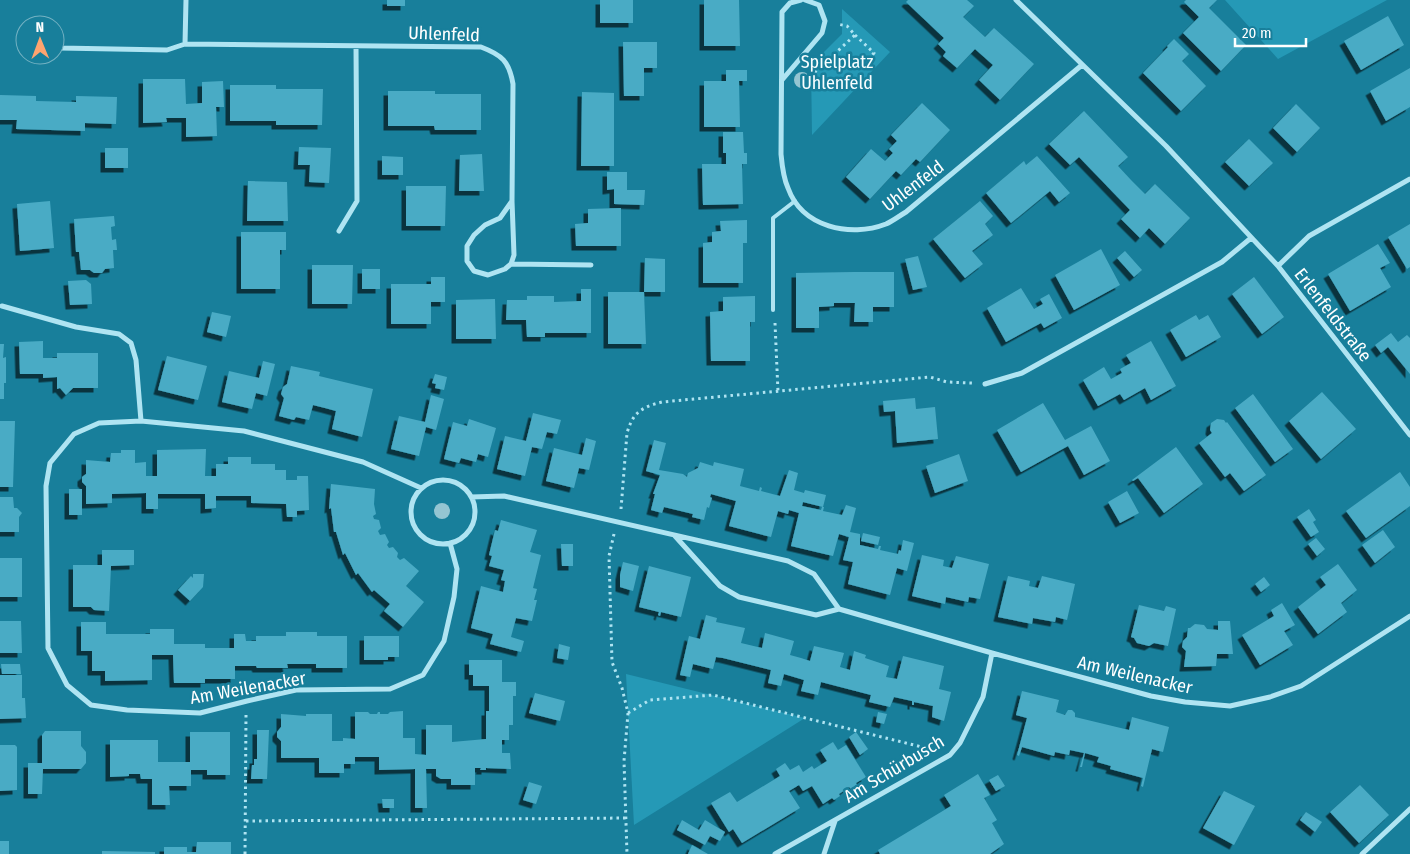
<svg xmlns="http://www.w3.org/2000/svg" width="1410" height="854" viewBox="0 0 1410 854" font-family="'Fira Sans Condensed',sans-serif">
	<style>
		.green { fill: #2599b6 }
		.building { fill: #4aabc5; filter: url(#shadow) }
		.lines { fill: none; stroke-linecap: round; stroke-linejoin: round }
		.path { stroke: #afe4f2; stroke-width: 3; stroke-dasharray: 2.5 4; stroke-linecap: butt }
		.lane { stroke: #afe4f2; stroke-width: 4 }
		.street { stroke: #afe4f2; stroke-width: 5 }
		.tree { fill: #94c5d2 }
		.labels { text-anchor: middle; stroke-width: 5; stroke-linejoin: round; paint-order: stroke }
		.street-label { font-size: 18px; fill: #fff; stroke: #187f9b }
		.park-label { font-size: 18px; fill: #f9feff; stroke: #187f9b }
	</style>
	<defs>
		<filter id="shadow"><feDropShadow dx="-4.5" dy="4.5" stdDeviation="0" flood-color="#0009"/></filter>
	</defs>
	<rect width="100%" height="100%" fill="#187f9b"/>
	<path class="green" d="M1225,0H1387L1278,59Z
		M842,9L890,52L812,135L811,65L842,34Z
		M626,674L805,718L634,825Z"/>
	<path class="building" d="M387,0H405V6H387Z
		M600,0H633V23H600Z
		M704,0H739L740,46H704Z
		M908,0H967L974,6L963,17L985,37L994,28L1034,64L1000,100L979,80L993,65L975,49L957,68L943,56L946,52L938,44L944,38L906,2Z
		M1186,0H1217L1209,8L1246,45L1221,71L1183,33L1199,17L1184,2Z
		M1388,16L1404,45L1361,70L1344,41Z
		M1174,39L1189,54L1182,61L1206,86L1181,111L1143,73L1168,47L1167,46Z
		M623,42H657V68H644V96H624Z
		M1410,68V107L1386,121L1370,91Z
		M726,70H747V81H739L740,127H704V81H726Z
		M143,79H185L186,104L202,103V82L223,81L224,107H216L217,136L186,137V118H166L167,122L143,123Z
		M230,85H276V89H323L322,125H276V121H230Z
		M388,91H435V94H481V130H435L434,126H388Z
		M582,92L614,93V166H581Z
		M0,95L36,96V101L76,102V96L117,97L116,124L85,123V131L16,129L17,120H0Z
		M922,103L950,130L920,162L916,159L901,175L896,171L870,199L846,177L871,149L885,161L893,153L889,149L897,141L891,135Z
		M1296,104L1320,128L1297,152L1273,128Z
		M1084,111L1128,157L1118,166L1131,180L1145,194L1155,184L1190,218L1165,244L1149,228L1140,238L1121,219L1130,210L1079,157L1070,165L1049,144Z
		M723,132H743L744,153H747V164H742L743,204L703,205L702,164H726V153H723Z
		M1249,139L1273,163L1249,186L1225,162Z
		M299,147L331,148L329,183L309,182L310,165H298Z
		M105,148H128V168H105Z
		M482,154L484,191H459L460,155Z
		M382,156L403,157V175H382Z
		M1037,156L1070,193L1059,202L1050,191L1011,223L986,193L1024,161L1026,165Z
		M607,172H627V190H645L644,205L614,204V189L607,190Z
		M248,181L287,182L288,221H247Z
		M406,186H446L445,226H406Z
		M50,201L54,248L20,251L17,204Z
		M980,201L993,216L985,224L993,235L972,251L983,264L965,278L933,239Z
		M621,208V246H576L575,224L588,223V209Z
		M114,216L115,226L111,227L112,240L116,239L117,250H113L114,268L105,269L102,273H94L90,270H81L79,252H76L74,219Z
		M747,220V243H743V283H703V243L712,242V232L721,231L720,221Z
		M1410,224V267L1407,269L1388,237Z
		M241,232H286V250H280V289H241Z
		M1378,244L1390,263L1380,268L1391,287L1350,311L1328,274Z
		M1101,249L1120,285L1074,310L1055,275Z
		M1125,251L1142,270L1134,277L1117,258Z
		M918,256L927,287L913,290L905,259Z
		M645,258L665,259V292H644Z
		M312,265H353L352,304H312Z
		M362,269H380V289H362Z
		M854,272H894V307H873V322H854L855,303H834V306L819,307V328H796V273Z
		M431,277H445V302H431V324H391V284H431Z
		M1254,277L1284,317L1262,334L1232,294Z
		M86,280L91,284L92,304L70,305L68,281Z
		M1021,288L1034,309L1043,304L1040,299L1049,294L1062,318L1044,328L1041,323L1006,342L987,308Z
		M581,289H591V333H545V337H527L526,320H506L507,300H527V296H554V302L581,301Z
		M608,292H644L646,344H608Z
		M755,296V322H750V361H711L710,312L723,311V297Z
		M495,299L496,339H456V300Z
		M212,312L231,316L226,337L207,332Z
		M1196,315L1199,320L1208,315L1221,337L1186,357L1170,330Z
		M1391,333L1398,342L1407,335L1410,338V374L1388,347L1381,353L1375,345Z
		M43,341V358H57V353H98V388H73L66,395L60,388L57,389V377L43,378V374H20L19,342Z
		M1151,341L1176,386L1151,400L1145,388L1124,400L1120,394L1098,406L1083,380L1104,367L1111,379L1122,373L1120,369L1131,363L1126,355Z
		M0,344H4L3,358L6,357V383H4V399H0Z
		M167,356L207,366L198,400L158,390Z
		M263,361L275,364L267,396L256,393L252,409L222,402L229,371L259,378Z
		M291,366L320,372L319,376L373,389L362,437L332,429L336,411L325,408L313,405L309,420L296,417L294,420L279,416L284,398L281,394L283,387L287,384Z
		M435,374L447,377L444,390L435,388L436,384L432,383Z
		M1322,392L1356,429L1321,459L1289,421Z
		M1253,394L1293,449L1275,462L1235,408Z
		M431,395L444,399L436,430L426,427L419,456L391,449L399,416L425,422Z
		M915,398L916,409L935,407L938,439L897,443L895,411L884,412L883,401Z
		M1043,403L1065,440L1091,426L1110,461L1084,475L1068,446L1021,472L997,430Z
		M533,413L561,420L557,434L547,432L542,449L532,447L525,476L497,469L505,436L526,441Z
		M469,419L496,428L488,457L478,454L476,462L461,458L459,463L444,459L453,422L467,426Z
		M1217,419L1224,420L1226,423L1227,422L1266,475L1244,491L1230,473L1225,477L1199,443L1212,433L1210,430L1211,423Z
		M0,421H15L13,487H0Z
		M586,438L596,441L589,470L579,468L574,488L546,481L554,448L582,455Z
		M654,440L666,443L659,470L683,474L687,477L688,473L698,468L700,462L713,466L714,462L744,469L740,486L759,491L760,487L762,488L761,491L780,496L789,470L798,473L794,490L804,493L805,490L826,495L823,507L803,502L802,506L821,510L822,507H824L823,511L842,515L846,505L856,508L850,532L860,534V545L878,549L879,546H881L880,550L898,554L899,550L901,551L903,540L914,543L907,571L897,568L890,595L848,584L853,562L843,560L849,537L839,534L833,556L791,546L799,513L789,510L788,514L778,511L771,537L729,526L736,501L711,494L710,497L712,498L709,508L707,507L704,520L692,517L693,514L664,507L662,513L651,510L655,494H653L660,475L646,471Z
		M1176,447L1203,484L1164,513L1138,478L1133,481L1132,480Z
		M206,449L205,476H216V464H228V457H251V464H275V470H286V480H297V476H308L309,510L297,511V517H287L286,504L251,503V496H216V508L205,509V494H158V509H146V493L112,494V503L86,504V486L82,482V477L86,474V460L110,462L111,453H121V450H135V463L146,462V476H157V450Z
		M959,454L968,481L935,493L926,466Z
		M1400,472L1410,487V506L1366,538L1346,511Z
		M331,484L375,489L374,504L376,514L373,516L374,519L379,520L381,528L378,531L380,535L385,534L389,542L387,545L389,548L393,547L398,553L397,557L400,560L404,558L419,571L406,586L424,602L403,627L384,611L390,604L374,590L372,592L358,573L356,575L345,553L343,555L336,532H334L331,508L329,509Z
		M69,489H82V515H69Z
		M1127,491L1139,513L1120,523L1108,502Z
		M0,497H13L14,508H17L22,513L19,517V532H0Z
		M1309,509L1316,520L1313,522L1319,532L1311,537L1297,517Z
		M501,520L537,530L530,552L541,555L533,588L537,589L534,600H537L532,621L516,618L511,637L524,641L521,652L490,644L493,634L471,628L481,586L503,592L505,581L501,580L504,570L489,566L492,556L489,555L495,530L498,531Z
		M1383,530L1395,547L1375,563L1362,545Z
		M863,533L880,537L878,545L861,541Z
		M1316,538L1325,549L1317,556L1308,544Z
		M561,544H573V566H562Z
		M102,550H134V565L111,566L109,611L94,610L91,607H73V565H102Z
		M922,555L944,560L943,566L952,568L956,556L989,564L980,599L969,597L968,602L946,597L945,604L912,596Z
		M0,558H22V597H0Z
		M623,562L639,566L633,591L620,587V575Z
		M1338,564L1357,590L1341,603L1347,612L1318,634L1298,607L1326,585L1320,577Z
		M649,566L691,577L681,617L661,612L660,616L658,615L659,612L639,607Z
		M193,574H204L203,587L190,601L178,590L191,576L193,578Z
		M1008,576L1030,581L1029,586L1038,588L1042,576L1075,584L1067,620L1056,617L1055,622L1033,618L1032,624L998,617Z
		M1264,577L1270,585L1261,592L1255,584Z
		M1282,603L1295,625L1284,631L1293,645L1260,665L1242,635L1274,616L1271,610Z
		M1139,605L1164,611L1166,606L1176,609L1168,646L1154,643L1149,646L1137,643L1134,638L1131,637Z
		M706,615L717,618L716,622L745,628L741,643L762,648L765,633L794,641L790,655L801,658L810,661L814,646L844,653L840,667L850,670L854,651L866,655L865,658L889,666L886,677L897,679L903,656L944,666L939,689L951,692L944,721L932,717L933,706L914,702V705H912V701L894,697L890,707L869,702L871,695L821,682L818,695L801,691L804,680L784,674L781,686L768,683L771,670L723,658L716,657L713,669L693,664L690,677L680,675L689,636L700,639Z
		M0,621H21L22,653H0Z
		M1218,621H1230L1233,654H1217L1216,666L1184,667L1186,651L1182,647L1183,641L1187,637L1188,628H1190L1195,624L1204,625L1207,629L1218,630Z
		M81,622H106V634H150V629H174V644H205V648H234V634H245L246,641H256V636H286V632H317V636H347V668H316V664H287L288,668H257L256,666H235V679H205V683H174L173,655H152V680L105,681V671H92V651H81Z
		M364,636H399V657H388V660H364Z
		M559,644L570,647L568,660L557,658Z
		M469,660H502V682H516V696H513V725H509V740H502V753H510L511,769L486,768V770H480L481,768H475V785H451V779H441L436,776V769H426L427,808H415V769L379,770V757H355V764H344V773H319V758H281V741L277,737V732L281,727V714L306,716V714H332V741H343V738L355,739V712H368L370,714H377L378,712H380V714H388L390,712L403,711V738H415V754L426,755V725H452V742L486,739V711H489V686H473V675H469Z
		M1,664H20L21,674H2Z
		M0,675H22V698H25L26,718L0,719Z
		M1022,691L1059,700L1056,712L1065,715L1068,710H1072L1075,713V717L1129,730L1132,717L1169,727L1163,752L1152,749L1143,787L1141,786L1143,778L1110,769L1111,766L1097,762L1099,757L1085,753L1082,767H1080L1084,753L1070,750L1069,755L1055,752L1054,756L1022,747L1019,756L1017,755L1027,718L1016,715Z
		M535,693L565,701L560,721L529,713Z
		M878,712L887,714L884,724L876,722Z
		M257,730H269L267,779H251L252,765H254V759H257Z
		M45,731H81V746L86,752V763L81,769H43L42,794H28V763H42V735Z
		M190,732H230V775H207V770H191V786H169L170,805H152V779H141L140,774H129V776L110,777V740H158V762H190Z
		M856,732L868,749L860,755L849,737Z
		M833,742L838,750L846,745L866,777L856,783L857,785L851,789L849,787L845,790L839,794L840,796L834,800L832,798L823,804L812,786L803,791L799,785L789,791L800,808L742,843L733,829L729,832L711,803L730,792L737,802L780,776L776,769L785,763L790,770L799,765L803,772L812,766L814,769L827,761L820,750Z
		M0,745H15L17,747V790L0,791Z
		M978,774L990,795L984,798L997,820L992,823L1004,844L990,854H880L878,850L951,806L944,795Z
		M998,775L1005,786L996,791L989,780Z
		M529,782L542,786L536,804L523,800Z
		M1360,785L1389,815L1359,843L1330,812Z
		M1224,791L1255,806L1234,845L1203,828Z
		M382,799H394V808H383Z
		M1306,812L1322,822L1315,832L1300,820Z
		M682,820L699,830L705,820L725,832L720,841L710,836L705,845L677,830Z
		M0,841H9V854H0Z
		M197,842H231V854H164V847H187V852H196Z
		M692,845L708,854H688Z
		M102,851L155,852V854H102Z"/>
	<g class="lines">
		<path class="path" d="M855,35L874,53L866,62
			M810,67L815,72L855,35L847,26L837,24
			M775,323L778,392
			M621,509L627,433C633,412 642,407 662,402L930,377L947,382L972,383
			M614,534L609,556L612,662L622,688L628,713L624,761L627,854
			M628,713L650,700L713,695L930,749
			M246,821L626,818
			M245,854L246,715"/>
		<path class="lane" d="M773,310V218L795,201"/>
		<path class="street" d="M186,0L185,44L481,47C502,55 509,61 513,84L512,201L514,255L511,264L505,269L488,275L474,271L467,261V246L474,235L485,225L500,218L512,201
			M801,0L790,3L782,12L781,154C782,165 783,177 788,188C802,227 850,238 886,224C893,221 899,216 906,212L1082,65
			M1016,0L1166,146L1278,266L1410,435
			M55,45L60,48L167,50L185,44
			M782,80L822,33L825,21L819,5L805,0
			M339,231L357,201L356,46
			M511,264L591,265
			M1278,266L1309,236L1410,179
			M2,306L76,327L119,334L131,343L136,360L141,421
			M985,384L1022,373L1222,262L1251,238
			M411 512a32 32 0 1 1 64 0a32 32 0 1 1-64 0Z
			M421,488L363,462L244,431L141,421L99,423L74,434L50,463L46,486L48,648L67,685L91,705L127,710L200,713L247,701L296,690L390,689L423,675L444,641L454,597L457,569L450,543
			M471,497L504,496L788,561L814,574L839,609
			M675,536L720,586L739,597L816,615L839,609L992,653L1151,696L1185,702L1230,706L1270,697L1301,686L1410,616
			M775,854L950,755L960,743L983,697L992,653
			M824,854L835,821
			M1362,854L1410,809"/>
	</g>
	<g class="tree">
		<circle cx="802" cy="80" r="8"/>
		<circle cx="442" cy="511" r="8"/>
	</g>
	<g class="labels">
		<g class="street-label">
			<text transform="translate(444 34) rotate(2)" y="6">Uhlenfeld</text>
			<text transform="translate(913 186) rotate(-37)" y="6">Uhlenfeld</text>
			<text transform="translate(1333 315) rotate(52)" y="6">Erlenfeldstraße</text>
			<text transform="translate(1135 675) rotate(13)" y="6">Am Weilenacker</text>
			<text transform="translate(248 688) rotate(-10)" y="6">Am Weilenacker</text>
			<text transform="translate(894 769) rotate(-31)" y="6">Am Schürbusch</text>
		</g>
		<g class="park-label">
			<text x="837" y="68">Spielplatz<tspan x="837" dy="21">Uhlenfeld</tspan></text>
		</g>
	</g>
	<g transform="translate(40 40) rotate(359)"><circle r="24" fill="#187f9b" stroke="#74b2c3"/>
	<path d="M0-4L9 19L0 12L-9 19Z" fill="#ffa46f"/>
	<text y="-8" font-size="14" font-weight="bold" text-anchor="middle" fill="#ffffff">N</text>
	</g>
	<path d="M1235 38v8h71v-8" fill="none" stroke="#ffffff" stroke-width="2.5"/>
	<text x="1242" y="38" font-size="15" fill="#ffffff" stroke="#187f9b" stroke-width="4" paint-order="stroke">20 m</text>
</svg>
